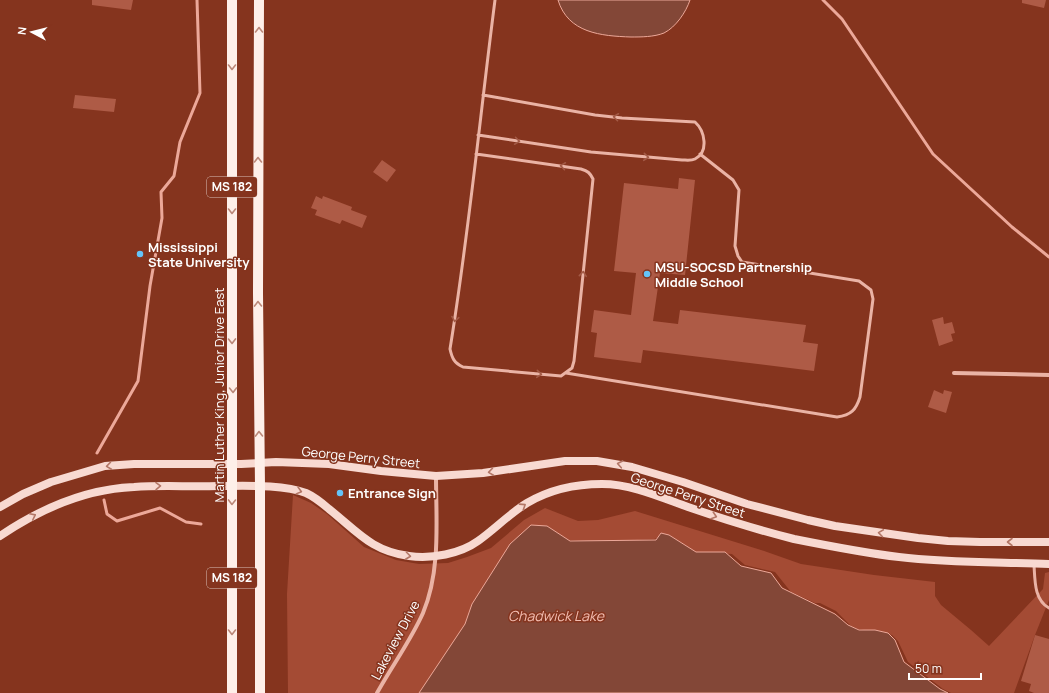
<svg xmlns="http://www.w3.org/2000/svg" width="1049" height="693" viewBox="0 0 1049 693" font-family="Manrope,sans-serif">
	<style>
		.green { fill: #a44b34 }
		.water { fill: #834737; stroke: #eca899 }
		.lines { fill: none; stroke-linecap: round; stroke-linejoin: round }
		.stream { stroke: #eca899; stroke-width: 3 }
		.building { fill: #ae5b46 }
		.lane { stroke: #eab3a5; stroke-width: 3 }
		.street { stroke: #eab3a5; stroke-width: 4 }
		.secondary { stroke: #f8d9d1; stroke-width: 8 }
		.primary { stroke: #feefe9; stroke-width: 10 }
		.oneway { stroke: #bb8879 }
		.oneway2 { stroke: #a35a46 }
		.oneway3 { stroke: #b37666 }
		.poi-dot { fill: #64c4f9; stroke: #85341e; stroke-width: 1.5 }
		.labels { text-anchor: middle; stroke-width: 3; stroke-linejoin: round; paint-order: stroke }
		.shield { fill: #85341e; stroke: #dac2bc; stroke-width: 1 }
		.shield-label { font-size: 12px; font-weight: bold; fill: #fff }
		.poi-label { font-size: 13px; font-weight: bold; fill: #fff; stroke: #85341e; text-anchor: start }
		.street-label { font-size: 13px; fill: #fff; stroke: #85341e }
		.water-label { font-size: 14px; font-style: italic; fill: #f2bdb1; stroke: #85341e }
	</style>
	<rect width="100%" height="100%" fill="#85341e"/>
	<path class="green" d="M293,495L311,503L327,514L364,547L396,560L419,564L448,563L467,557L491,548L524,520L545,508L578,521L598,520L635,511L761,550L801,564L874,575L935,582V596L941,605L971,630L989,646L1043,589L1045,573L1049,572V600L1035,635L1014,693H951L943,689L908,662L898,641L892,635L858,629L851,626L836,611L820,603H815L791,592L775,572L745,565L732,554L696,552L669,535L654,539L606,542L569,540L559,534L467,624L421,693H288L287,594Z"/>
	<path class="water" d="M558,0H690C686,12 676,27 664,33C654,37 641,37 631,37C601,36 568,33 558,0Z
		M531,525L547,526L570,541L656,540L661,533L669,535L696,552H725L741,566L771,573L782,588L835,614L848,625L859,630H875L888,633L895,640L904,662L940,689L948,693H419L465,624L472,604L510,544Z"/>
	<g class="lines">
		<path class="stream" d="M823,0L842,19L933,154L1012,227L1049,257
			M97,453L138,381L150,286L162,218L161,192L174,176L180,142L200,93L197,0
			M104,500L107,514L117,521L160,508L186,522L201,524"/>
	</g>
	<path class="building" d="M92,0H133L131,10L92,5Z
		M1022,0H1046L1044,8L1022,3Z
		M75,95L116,99L114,112L73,108Z
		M382,160L396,170L387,182L373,172Z
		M679,178L695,180L685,275L660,273L653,321L678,324L680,310L806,325L803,342L818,344L814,371L643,350L641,363L594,357L597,333L591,332L594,310L631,315L636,273L614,271L624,183L678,189Z
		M316,196L322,199L323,196L352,207L351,210L367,216L362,228L342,220L340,224L315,215L317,210L311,208Z
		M943,317L944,324L952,322L955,333L951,334L953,341L939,346L932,320Z
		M934,390L943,394L944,390L952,392L946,413L928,407Z
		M1035,635L1049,639V693H1034L1029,691L1031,684L1021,681Z"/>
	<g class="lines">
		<path class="lane" d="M478,135L591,152L682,160C686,160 691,161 695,159C709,152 705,131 695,122L622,118L595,115L483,95
			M476,154L581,169C588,171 590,173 593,179L574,361L572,368L561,376L463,367C454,363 452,358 450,349C469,233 480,116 495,0
			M566,373L837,417C851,415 856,410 860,397L873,299L871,290L859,281L742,262L738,256L735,246L739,190L733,180L700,154
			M1034,565C1035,580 1034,600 1049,608"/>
		<path class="street" d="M954,373L1049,375
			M377,693C392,666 411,640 423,613C441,570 436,521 436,476"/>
		<path class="secondary" d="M0,507L23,494L51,482L105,466L134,464H241L276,462L329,464L381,471L436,476L483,473L565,461H597L632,467L683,482L747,504L808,520L835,526L918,538L948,541L980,542H1049
			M0,536C40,509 85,489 134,487C162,485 190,487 218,486C244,486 283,484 306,493C315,497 322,503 329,509C357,531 371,551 409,556C432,559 460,554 478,541C495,529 509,514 527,503C549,490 576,484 602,484C631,484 660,497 688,507C723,519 758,530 794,539C829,546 864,553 899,557C948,563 999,562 1049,564"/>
		<path class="primary" d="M232,0V693
			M259,0L258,293L260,487V693"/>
	</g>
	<defs><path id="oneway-chevron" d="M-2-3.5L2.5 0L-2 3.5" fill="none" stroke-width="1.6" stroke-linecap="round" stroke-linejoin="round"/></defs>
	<g class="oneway">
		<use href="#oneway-chevron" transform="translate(259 30) rotate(-90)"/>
		<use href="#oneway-chevron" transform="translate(232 67) rotate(90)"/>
		<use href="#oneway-chevron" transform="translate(258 160) rotate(-90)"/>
		<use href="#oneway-chevron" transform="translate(232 211) rotate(90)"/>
		<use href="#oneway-chevron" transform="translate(258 304) rotate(-91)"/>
		<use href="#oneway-chevron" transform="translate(232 341) rotate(89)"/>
		<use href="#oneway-chevron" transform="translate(233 390) rotate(89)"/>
		<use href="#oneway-chevron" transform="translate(259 434) rotate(-91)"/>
		<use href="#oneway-chevron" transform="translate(232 502) rotate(91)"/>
		<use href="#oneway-chevron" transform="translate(232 632) rotate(90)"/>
	</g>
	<g class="oneway2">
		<use href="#oneway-chevron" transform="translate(616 117) rotate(-173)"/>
		<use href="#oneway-chevron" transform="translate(517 141) rotate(8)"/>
		<use href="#oneway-chevron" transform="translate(646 157) rotate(5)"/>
		<use href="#oneway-chevron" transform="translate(563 166) rotate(-172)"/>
		<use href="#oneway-chevron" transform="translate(583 274) rotate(-84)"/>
		<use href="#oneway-chevron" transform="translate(455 319) rotate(99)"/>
		<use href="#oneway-chevron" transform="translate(539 374) rotate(5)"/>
	</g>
	<g class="oneway3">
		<use href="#oneway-chevron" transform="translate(620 464) rotate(-169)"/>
		<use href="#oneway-chevron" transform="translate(109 466) rotate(172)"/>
		<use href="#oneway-chevron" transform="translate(491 472) rotate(172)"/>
		<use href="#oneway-chevron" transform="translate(158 486) rotate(-1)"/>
		<use href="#oneway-chevron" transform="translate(299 491) rotate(15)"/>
		<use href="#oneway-chevron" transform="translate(523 506) rotate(-33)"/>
		<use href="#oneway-chevron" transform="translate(33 516) rotate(-26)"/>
		<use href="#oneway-chevron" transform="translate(714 516) rotate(18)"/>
		<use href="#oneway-chevron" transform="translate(881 533) rotate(-172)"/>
		<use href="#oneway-chevron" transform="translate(1010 542) rotate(180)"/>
		<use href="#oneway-chevron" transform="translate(408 556) rotate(7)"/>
	</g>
	<g class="poi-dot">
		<circle cx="140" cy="254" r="4"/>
		<circle cx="647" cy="274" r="4"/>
		<circle cx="340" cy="493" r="4"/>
	</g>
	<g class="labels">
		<g class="shield">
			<rect x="207" y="177" width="50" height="20" rx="3"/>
			<rect x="207" y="568" width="50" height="20" rx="3"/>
		</g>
		<g class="shield-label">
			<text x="232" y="191">MS 182</text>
			<text x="232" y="582">MS 182</text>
		</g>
		<g class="poi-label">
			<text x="148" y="252">Mississippi<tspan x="148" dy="15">State University</tspan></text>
			<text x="655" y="272">MSU-SOCSD Partnership<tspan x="655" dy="15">Middle School</tspan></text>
			<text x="348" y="498">Entrance Sign</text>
		</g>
		<g class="street-label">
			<text transform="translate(219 395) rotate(-90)" y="5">Martin Luther King, Junior Drive East</text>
			<text transform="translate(361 457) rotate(6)" y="5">George Perry Street</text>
			<text transform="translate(688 495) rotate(18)" y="5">George Perry Street</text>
			<text transform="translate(395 640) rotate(-62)" y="5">Lakeview Drive</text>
		</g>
		<g class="water-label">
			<text x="556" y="621">Chadwick Lake</text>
		</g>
	</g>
	<g transform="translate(32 32) rotate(277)" stroke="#85341e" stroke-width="3" paint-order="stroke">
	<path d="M0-3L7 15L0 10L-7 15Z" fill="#ffffff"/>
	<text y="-6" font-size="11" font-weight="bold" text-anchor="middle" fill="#ffffff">N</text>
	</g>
	<path d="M909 673v6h72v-6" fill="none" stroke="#ffffff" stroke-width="2"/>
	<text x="915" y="673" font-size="12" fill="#ffffff" stroke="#85341e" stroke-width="3" paint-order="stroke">50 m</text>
</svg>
